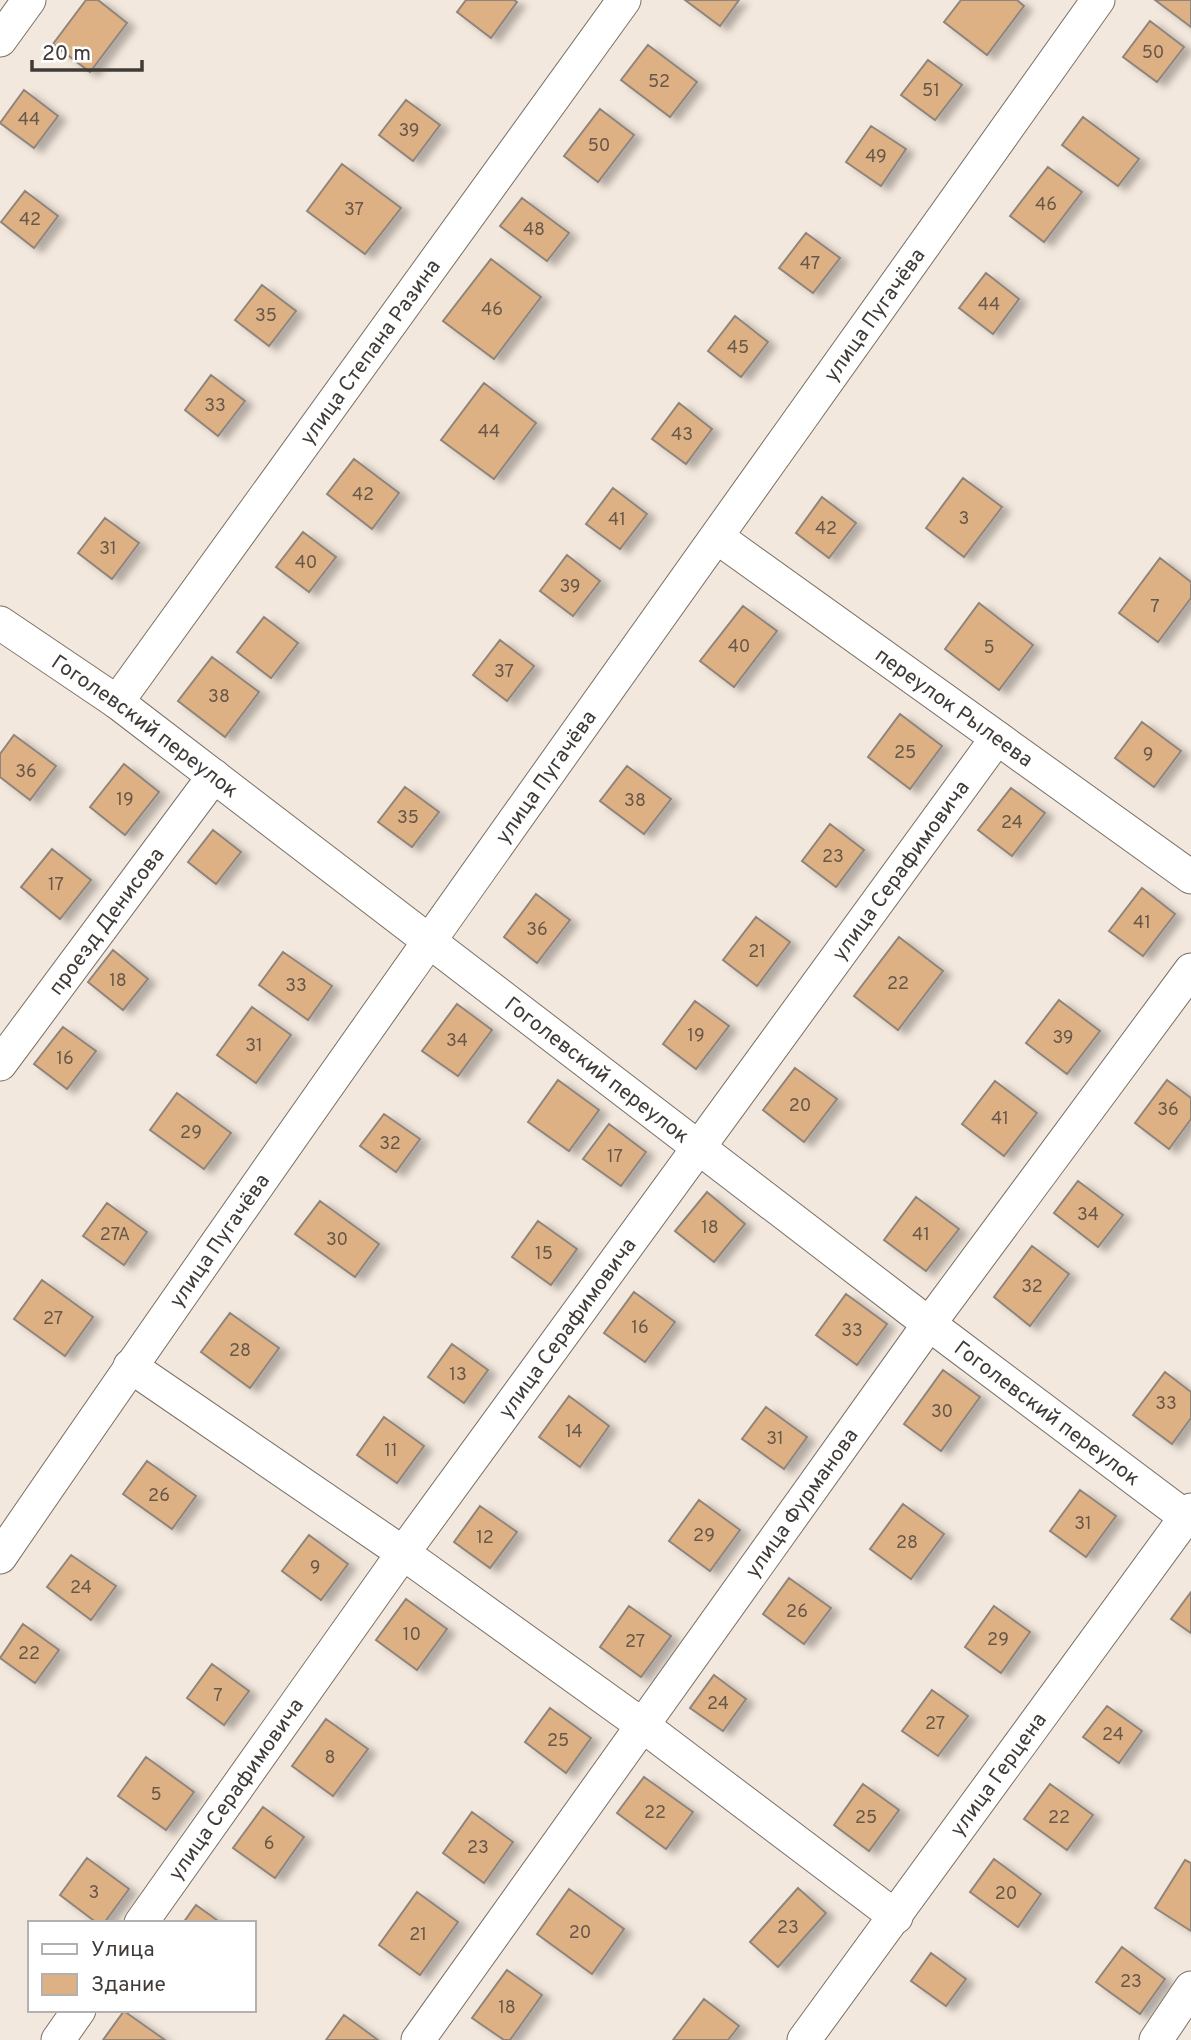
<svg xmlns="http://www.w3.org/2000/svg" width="1191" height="2040" viewBox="0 0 1191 2040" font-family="Overpass,sans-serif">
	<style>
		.building { fill: #deb185; stroke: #90857c; stroke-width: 2; filter: url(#shadow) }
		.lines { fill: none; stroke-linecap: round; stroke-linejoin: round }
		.street-casing { stroke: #7a7066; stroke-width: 35 }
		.street { stroke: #fff; stroke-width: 33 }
		.labels { text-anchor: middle; stroke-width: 5; stroke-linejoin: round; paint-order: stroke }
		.number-label { font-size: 18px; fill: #68584a }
		.street-label { font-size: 21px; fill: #403b37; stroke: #fff }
	</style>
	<defs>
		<filter id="shadow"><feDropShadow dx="8" dy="4.5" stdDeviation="3.5" flood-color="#0004"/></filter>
	</defs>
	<rect width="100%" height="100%" fill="#f3e8dd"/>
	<path class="building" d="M86,0H98L127,23L90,72L53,44Z
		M466,0H514L517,2L491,38L457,12Z
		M685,0H739L720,26Z
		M961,0H1017L1024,6L987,55L944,22Z
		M1155,0H1191V27Z
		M1150,21L1184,47L1157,82L1123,57Z
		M648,45L697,82L670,117L621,80Z
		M928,60L962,85L935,120L901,95Z
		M24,90L58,116L34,148L0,123Z
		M406,100L440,125L413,161L379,135Z
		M600,109L634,135L598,182L564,156Z
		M1083,117L1139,159L1118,186L1062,145Z
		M871,126L906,149L881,186L846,162Z
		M342,164L401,208L365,254L307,211Z
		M1048,167L1082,192L1044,242L1010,216Z
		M25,191L58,216L34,248L1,222Z
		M522,198L569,233L547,261L500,226Z
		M806,233L840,258L813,293L779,268Z
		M491,259L541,297L494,359L443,321Z
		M986,273L1019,299L993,334L959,308Z
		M262,285L296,311L269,346L235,320Z
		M735,316L768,342L741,377L708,351Z
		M211,375L245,401L218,436L185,410Z
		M484,383L536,423L494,479L441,440Z
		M679,403L712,429L686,464L652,439Z
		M354,459L399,493L372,529L327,494Z
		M963,478L1002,507L964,557L926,528Z
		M613,488L647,514L620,549L586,524Z
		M822,497L856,523L829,558L796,533Z
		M105,518L139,543L112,579L78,553Z
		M303,532L336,557L309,592L276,567Z
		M567,555L600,581L573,616L540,591Z
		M1160,558L1191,582V598L1158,642L1119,613Z
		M979,603L1033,645L999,690L945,649Z
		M743,606L777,631L734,687L700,661Z
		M264,617L298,643L271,678L237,652Z
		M500,640L534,666L507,701L473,675Z
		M212,657L259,692L225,737L178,701Z
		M900,714L942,746L910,789L868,757Z
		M1142,722L1181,751L1154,787L1115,758Z
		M14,735L56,766L30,800L0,777V754Z
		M124,764L159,792L125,835L90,807Z
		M627,766L671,799L644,834L600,801Z
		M405,787L439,812L412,847L378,822Z
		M1011,788L1045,813L1012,856L978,830Z
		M830,824L864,850L836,887L802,861Z
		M213,830L241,852L216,884L188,862Z
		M52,849L91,880L60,919L21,887Z
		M1142,888L1175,914L1143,956L1109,931Z
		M536,894L570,920L537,963L504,937Z
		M756,917L790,942L757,986L723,960Z
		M899,937L943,971L898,1030L854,996Z
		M113,950L148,979L123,1010L88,982Z
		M283,952L332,986L308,1020L259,985Z
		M1059,1000L1100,1031L1067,1074L1026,1043Z
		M695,1001L729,1026L696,1069L663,1044Z
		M457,1004L492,1030L458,1076L422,1051Z
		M252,1007L291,1035L256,1083L217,1055Z
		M63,1027L96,1051L67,1089L34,1064Z
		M795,1068L837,1099L804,1142L763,1110Z
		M558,1080L599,1110L569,1151L528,1122Z
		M1167,1080L1191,1098V1119L1169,1149L1135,1123Z
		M995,1081L1037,1113L1004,1156L962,1124Z
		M177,1093L231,1133L204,1169L150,1130Z
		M384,1114L420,1139L396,1172L360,1146Z
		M609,1124L646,1152L621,1186L583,1159Z
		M1078,1181L1123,1215L1098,1247L1054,1213Z
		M707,1192L745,1224L714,1262L675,1231Z
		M916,1197L959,1229L926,1271L884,1240Z
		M320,1201L379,1244L355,1277L295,1234Z
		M107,1203L147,1232L124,1265L83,1236Z
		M538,1221L577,1249L551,1285L512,1257Z
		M1032,1246L1069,1274L1030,1326L994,1297Z
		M42,1280L93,1317L65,1356L14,1319Z
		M634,1292L675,1322L645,1362L604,1333Z
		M846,1294L887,1324L857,1365L816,1335Z
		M230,1313L279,1348L250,1388L201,1352Z
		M452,1344L488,1370L464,1403L428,1377Z
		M943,1370L980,1397L941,1451L904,1424Z
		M1165,1372L1191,1392V1418L1172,1444L1133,1415Z
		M569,1396L609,1426L580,1467L539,1437Z
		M766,1407L807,1437L784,1469L742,1439Z
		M384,1417L424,1446L397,1483L357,1455Z
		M147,1461L196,1496L172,1529L123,1494Z
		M1080,1490L1116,1516L1086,1557L1050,1531Z
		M699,1500L740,1530L710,1571L669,1541Z
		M903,1504L944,1534L911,1579L870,1549Z
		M480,1506L517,1532L490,1568L454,1542Z
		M309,1535L348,1564L321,1600L282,1571Z
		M71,1555L116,1586L91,1620L47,1587Z
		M789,1578L831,1608L804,1644L763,1614Z
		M1191,1592V1633L1171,1619Z
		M406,1599L447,1629L417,1670L376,1640Z
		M629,1606L671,1636L641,1677L600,1647Z
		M994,1606L1030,1632L1001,1673L965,1647Z
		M23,1624L59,1650L35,1683L0,1658Z
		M212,1664L249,1691L224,1725L187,1698Z
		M714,1675L746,1699L723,1731L690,1708Z
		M932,1690L968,1716L938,1756L902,1731Z
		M1107,1706L1142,1731L1119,1763L1083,1737Z
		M550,1708L591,1738L566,1773L525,1742Z
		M326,1719L368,1749L333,1796L292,1766Z
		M146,1757L194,1792L166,1830L118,1796Z
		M644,1777L693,1812L666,1849L617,1813Z
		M863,1784L899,1810L869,1851L834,1825Z
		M1050,1784L1093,1815L1067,1850L1024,1819Z
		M263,1807L304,1837L275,1878L233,1848Z
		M472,1812L513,1842L484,1883L443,1853Z
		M87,1858L129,1889L104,1923H97L60,1895Z
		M994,1859L1041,1894L1018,1927L970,1892Z
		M1185,1860L1191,1863V1931L1155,1908Z
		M798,1888L826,1913L778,1967L750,1942Z
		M569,1889L624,1929L592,1974L537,1934Z
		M417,1892L458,1922L420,1975L379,1945Z
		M196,1905L221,1923H183Z
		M1122,1947L1165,1979L1140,2014L1096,1982Z
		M931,1953L966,1979L946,2006L911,1981Z
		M507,1970L542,1995L510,2040H504L472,2018Z
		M704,1999L739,2026L728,2040H673Z
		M124,2011L165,2040H103Z
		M344,2015L378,2040H326Z"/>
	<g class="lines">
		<defs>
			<g id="street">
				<path d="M0,40L29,0"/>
				<path id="s1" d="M717,537L1191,877"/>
				<path id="s2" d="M0,623L117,702L929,1324L1191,1521"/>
				<path id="s3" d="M117,702L624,0"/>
				<path id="s4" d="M0,1064L214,776"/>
				<path d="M130,1366L403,1553L642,1725L896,1917"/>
				<path id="s5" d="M0,1557C359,1033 731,518 1098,0"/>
				<path id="s6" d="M141,1923L403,1553L997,738"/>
				<path d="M58,2040L79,2010"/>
				<path id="s7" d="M418,2040L929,1324L1191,970"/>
				<path id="s8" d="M804,2040L1191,1510"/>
				<path d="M1156,2040L1191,1988"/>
			</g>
		</defs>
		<use href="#street" class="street-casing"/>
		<use href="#street" class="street"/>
	</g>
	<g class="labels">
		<g class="number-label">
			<text x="1153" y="58">50</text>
			<text x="659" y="87">52</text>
			<text x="931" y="96">51</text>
			<text x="29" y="125">44</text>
			<text x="409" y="136">39</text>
			<text x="599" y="151">50</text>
			<text x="876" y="162">49</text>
			<text x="1046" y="210">46</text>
			<text x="354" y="215">37</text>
			<text x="30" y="225">42</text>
			<text x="534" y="235">48</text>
			<text x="810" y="269">47</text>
			<text x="989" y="310">44</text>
			<text x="492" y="315">46</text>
			<text x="266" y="321">35</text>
			<text x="738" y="353">45</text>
			<text x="215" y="411">33</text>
			<text x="489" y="437">44</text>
			<text x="682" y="440">43</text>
			<text x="363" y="500">42</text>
			<text x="964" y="524">3</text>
			<text x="617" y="525">41</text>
			<text x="826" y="534">42</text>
			<text x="108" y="554">31</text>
			<text x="306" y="568">40</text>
			<text x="570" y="592">39</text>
			<text x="1155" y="612">7</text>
			<text x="739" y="652">40</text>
			<text x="989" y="653">5</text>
			<text x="504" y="677">37</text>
			<text x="219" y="702">38</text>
			<text x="905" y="758">25</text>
			<text x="1148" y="760">9</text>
			<text x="26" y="777">36</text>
			<text x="125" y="805">19</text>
			<text x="635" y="806">38</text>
			<text x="408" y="823">35</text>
			<text x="1012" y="828">24</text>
			<text x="833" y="862">23</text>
			<text x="56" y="890">17</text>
			<text x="1142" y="928">41</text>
			<text x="537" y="935">36</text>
			<text x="757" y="957">21</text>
			<text x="118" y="986">18</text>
			<text x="898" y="989">22</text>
			<text x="296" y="991">33</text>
			<text x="696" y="1041">19</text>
			<text x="1063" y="1043">39</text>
			<text x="457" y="1046">34</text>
			<text x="254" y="1051">31</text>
			<text x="65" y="1064">16</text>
			<text x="800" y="1111">20</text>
			<text x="1168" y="1115">36</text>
			<text x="1000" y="1124">41</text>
			<text x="191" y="1138">29</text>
			<text x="390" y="1149">32</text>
			<text x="615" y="1162">17</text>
			<text x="1088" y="1220">34</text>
			<text x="710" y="1233">18</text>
			<text x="115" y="1240">27А</text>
			<text x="921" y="1240">41</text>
			<text x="337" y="1245">30</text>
			<text x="544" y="1259">15</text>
			<text x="1032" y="1292">32</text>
			<text x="53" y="1324">27</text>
			<text x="640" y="1333">16</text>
			<text x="852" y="1336">33</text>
			<text x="240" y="1356">28</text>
			<text x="458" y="1380">13</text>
			<text x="1166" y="1409">33</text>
			<text x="942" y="1417">30</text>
			<text x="574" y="1437">14</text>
			<text x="775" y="1444">31</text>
			<text x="391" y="1456">11</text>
			<text x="159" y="1501">26</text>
			<text x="1083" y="1529">31</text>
			<text x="704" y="1541">29</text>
			<text x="485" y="1543">12</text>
			<text x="907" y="1548">28</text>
			<text x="315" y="1573">9</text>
			<text x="81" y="1593">24</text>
			<text x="797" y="1617">26</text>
			<text x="412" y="1640">10</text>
			<text x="998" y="1645">29</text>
			<text x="635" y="1647">27</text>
			<text x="29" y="1659">22</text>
			<text x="218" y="1701">7</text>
			<text x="718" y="1709">24</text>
			<text x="935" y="1729">27</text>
			<text x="1113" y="1740">24</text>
			<text x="558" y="1746">25</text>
			<text x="330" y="1763">8</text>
			<text x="156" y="1800">5</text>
			<text x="655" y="1818">22</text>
			<text x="866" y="1823">25</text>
			<text x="1059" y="1823">22</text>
			<text x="269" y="1849">6</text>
			<text x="478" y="1853">23</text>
			<text x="94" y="1898">3</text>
			<text x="1006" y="1899">20</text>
			<text x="788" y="1933">23</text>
			<text x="580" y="1938">20</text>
			<text x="418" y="1940">21</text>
			<text x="1131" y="1987">23</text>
			<text x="507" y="2013">18</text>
		</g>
		<g class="street-label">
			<text dy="7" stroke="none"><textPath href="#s5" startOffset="1519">улица Пугачёва</textPath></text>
			<text dy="7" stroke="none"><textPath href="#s3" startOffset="432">улица Степана Разина</textPath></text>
			<text dy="7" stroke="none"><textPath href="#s1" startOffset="292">переулок Рылеева</textPath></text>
			<text dy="7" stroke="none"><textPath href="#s2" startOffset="178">Гоголевский переулок</textPath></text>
			<text dy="7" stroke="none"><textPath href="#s5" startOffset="952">улица Пугачёва</textPath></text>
			<text dy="7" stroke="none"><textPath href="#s6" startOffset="1298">улица Серафимовича</textPath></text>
			<text dy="7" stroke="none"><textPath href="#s4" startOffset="178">проезд Денисова</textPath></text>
			<text dy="7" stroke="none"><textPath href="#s2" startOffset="746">Гоголевский переулок</textPath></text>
			<text dy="7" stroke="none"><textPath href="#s5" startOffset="385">улица Пугачёва</textPath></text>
			<text dy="7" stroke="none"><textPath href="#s6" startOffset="732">улица Серафимовича</textPath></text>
			<text dy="7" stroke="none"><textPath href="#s2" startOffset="1312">Гоголевский переулок</textPath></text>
			<text dy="7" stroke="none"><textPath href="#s7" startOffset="660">улица Фурманова</textPath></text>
			<text dy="7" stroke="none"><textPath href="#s8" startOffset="329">улица Герцена</textPath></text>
			<text dy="7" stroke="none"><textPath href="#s6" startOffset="164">улица Серафимовича</textPath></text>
		</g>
	</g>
	<rect x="28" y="1921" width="228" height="91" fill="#ffffff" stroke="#b3b1af" stroke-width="2"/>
	<rect x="42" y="1944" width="35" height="10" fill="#ffffff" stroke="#b3b1af" stroke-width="2"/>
	<text x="91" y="1956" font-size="21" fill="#403b37">Улица</text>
	<rect x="42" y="1974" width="35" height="21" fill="#deb185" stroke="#b3b1af" stroke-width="2"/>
	<text x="91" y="1991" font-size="21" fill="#403b37">Здание</text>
	<path d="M32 60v10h110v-10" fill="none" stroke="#403b37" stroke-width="3.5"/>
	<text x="42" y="60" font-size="21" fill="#403b37" stroke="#ffffff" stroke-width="5" paint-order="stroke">20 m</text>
</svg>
